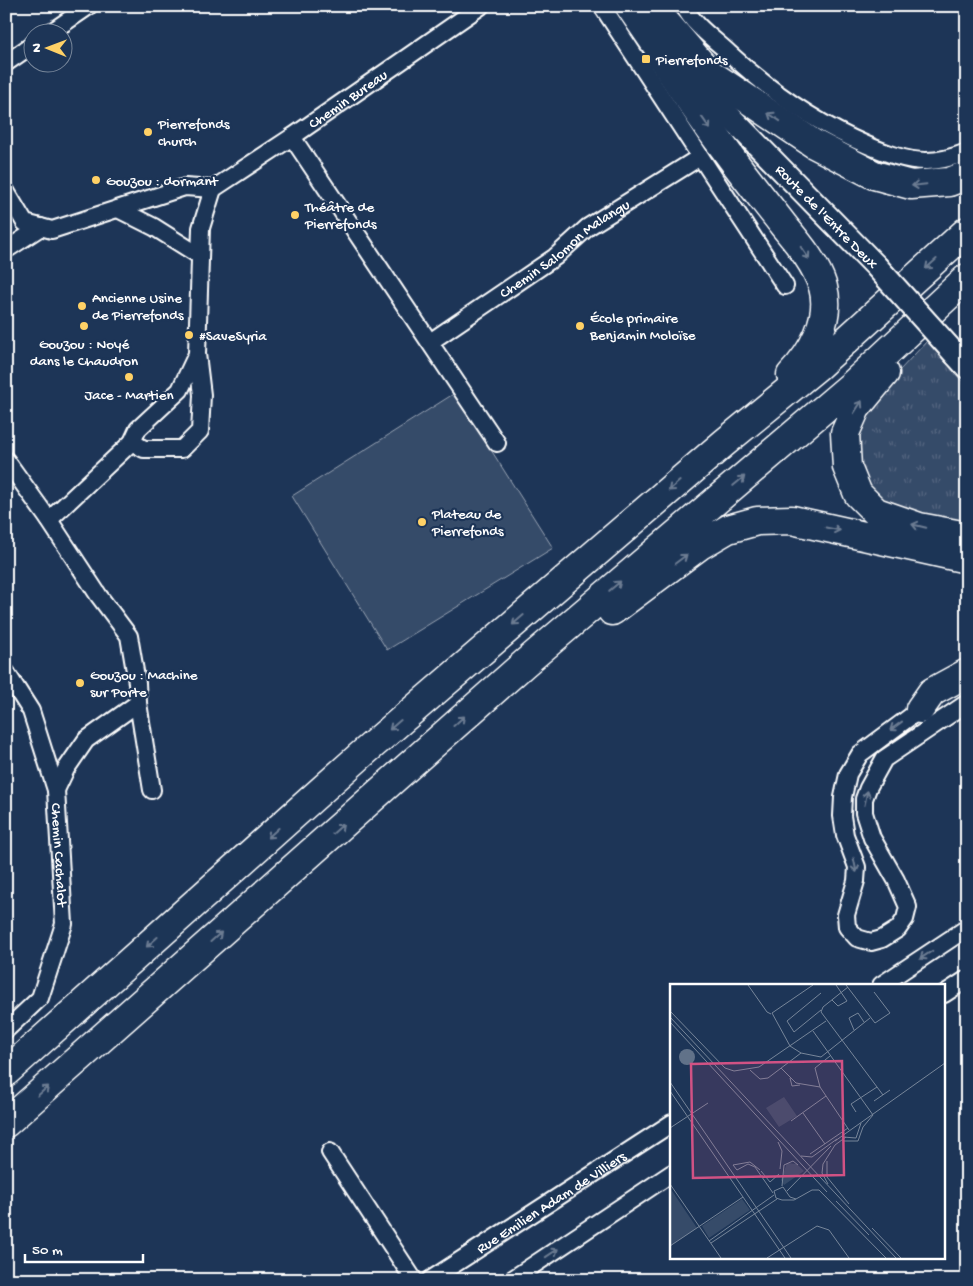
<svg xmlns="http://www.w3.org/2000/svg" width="973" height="1286" viewBox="0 0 973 1286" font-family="'Gochi Hand',sans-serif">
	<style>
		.grass { fill: url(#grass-tufts); stroke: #9aa5b4 }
		.pitch { fill: #364b69; stroke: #9aa5b4 }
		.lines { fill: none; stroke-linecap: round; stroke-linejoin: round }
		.street-casing { stroke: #fff; stroke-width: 20 }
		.secondary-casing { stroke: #fff; stroke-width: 26 }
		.highway-casing { stroke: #fff; stroke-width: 31 }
		.street { stroke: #1d3557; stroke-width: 16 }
		.secondary { stroke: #1d3557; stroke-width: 22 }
		.highway { stroke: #1d3557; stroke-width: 28 }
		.secondary-bridge-casing { stroke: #fff; stroke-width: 26; stroke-linecap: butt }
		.secondary-bridge { stroke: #1d3557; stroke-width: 22 }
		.oneway { stroke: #6c7c92 }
		.poi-dot { fill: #ffd166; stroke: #1d3557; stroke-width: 2 }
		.labels { text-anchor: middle; stroke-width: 4.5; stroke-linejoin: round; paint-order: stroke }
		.poi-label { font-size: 15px; fill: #fff; stroke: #1d3557; text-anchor: start }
		.street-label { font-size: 15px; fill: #fff; stroke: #1d3557 }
		.inset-road { fill: none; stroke: #77869a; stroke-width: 1 }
		.view { fill: #d15284; fill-opacity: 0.15; stroke: #d15284; stroke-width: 2.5 }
		.inset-edge { fill: none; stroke: #fff; stroke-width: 2.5 }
	</style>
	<defs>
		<pattern id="grass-tufts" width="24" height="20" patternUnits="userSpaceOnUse" patternTransform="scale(1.25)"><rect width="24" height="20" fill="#364b69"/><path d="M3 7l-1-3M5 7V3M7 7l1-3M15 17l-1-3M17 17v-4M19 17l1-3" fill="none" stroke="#546680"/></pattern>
	</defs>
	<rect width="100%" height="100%" fill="#1d3557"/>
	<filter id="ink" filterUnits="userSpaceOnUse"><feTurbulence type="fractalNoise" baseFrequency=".02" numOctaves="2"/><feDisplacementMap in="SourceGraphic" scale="10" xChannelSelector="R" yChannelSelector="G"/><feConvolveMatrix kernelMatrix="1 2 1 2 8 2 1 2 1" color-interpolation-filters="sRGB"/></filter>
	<g filter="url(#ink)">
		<path class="grass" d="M927,341L967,387V527L893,510L861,479L859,447L862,423L872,400Z"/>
		<path class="pitch" d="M455,393L553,548L387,650L292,496Z"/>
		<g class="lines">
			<defs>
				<g id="street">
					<path d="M602,6L785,286"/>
					<path d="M684,6C693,25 714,39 729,53C770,91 815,123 867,145C886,153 906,161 926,161C940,161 954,157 967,152"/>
					<path d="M51,32L89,6"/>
					<path d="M6,63L32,45"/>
					<path d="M292,137L497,443"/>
					<path id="s1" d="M213,189L292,137L481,6"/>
					<path d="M6,191L25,223L52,230L185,187L213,189"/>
					<path d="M118,209L154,227L200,256"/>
					<path d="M6,250L41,227"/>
					<path id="s2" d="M430,342L555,257L588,227L700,157"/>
					<path d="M132,442L144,449H182L200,431L202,395L197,354"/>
					<path d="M6,460L49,520L99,596L129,636L137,683L138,703L86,740L66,769L56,790"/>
					<path d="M49,520L132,442L138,429L180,390L197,354L201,228L213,189"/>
					<path id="s3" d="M6,672L31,711L56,790L64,924L40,998L6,1030"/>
					<path d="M138,703L152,790"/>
					<path d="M926,705L860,754L848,774L843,797L842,816L845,835L857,867L856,881L846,915L847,927L857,938L871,942L882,939L898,929L905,919L908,907L896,880L872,838L864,813V799L868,788L884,759L967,703"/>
					<path d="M881,985L967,928"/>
					<path d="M944,994L967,979"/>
					<path d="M330,1152L414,1280"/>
					<path id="s4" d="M430,1280L672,1123"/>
					<path d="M511,1280L672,1173"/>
				</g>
				<g id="secondary">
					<path d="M626,6L659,54L673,63"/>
					<path id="s5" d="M673,54L683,69L876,266"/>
					<path d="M956,355L967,367"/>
				</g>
				<path id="highway" d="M655,6L660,16L709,73L814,144L874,175L911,185L949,182L967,175
					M659,54C680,86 701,118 724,148C743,175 764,200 784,226C799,244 816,264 823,287C832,319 812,353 791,375
					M885,373L856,408L845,433L847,467L858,494L876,512L919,527L967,536
					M612,611L699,546L728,529L757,521L792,520L967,559
					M920,709L932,692L967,673
					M6,1072L361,755L724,443L818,366L967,231
					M6,1123L525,663L852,385L967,278"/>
			</defs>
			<use href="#street" class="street-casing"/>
			<use href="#secondary" class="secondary-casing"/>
			<use href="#highway" class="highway-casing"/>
			<use href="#street" class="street"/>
			<use href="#secondary" class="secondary"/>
			<use href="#highway" class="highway"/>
			<defs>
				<path id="secondary-bridge" d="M876,266L956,355"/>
			</defs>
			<use href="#secondary-bridge" class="secondary-bridge-casing"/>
			<use href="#secondary-bridge" class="secondary-bridge"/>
		</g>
		<defs><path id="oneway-shaft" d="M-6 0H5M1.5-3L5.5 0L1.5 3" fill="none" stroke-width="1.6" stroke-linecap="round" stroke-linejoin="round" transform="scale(1.25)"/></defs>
		<g class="oneway">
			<use href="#oneway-shaft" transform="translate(774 117) rotate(-146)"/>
			<use href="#oneway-shaft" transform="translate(706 123) rotate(55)"/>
			<use href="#oneway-shaft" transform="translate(919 185) rotate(174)"/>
			<use href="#oneway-shaft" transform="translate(805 253) rotate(55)"/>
			<use href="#oneway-shaft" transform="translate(931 264) rotate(138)"/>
			<use href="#oneway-shaft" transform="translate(858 407) rotate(-57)"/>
			<use href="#oneway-shaft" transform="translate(739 481) rotate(-40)"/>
			<use href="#oneway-shaft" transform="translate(674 486) rotate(139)"/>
			<use href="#oneway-shaft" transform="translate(919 526) rotate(-166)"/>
			<use href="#oneway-shaft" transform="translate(833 529) rotate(12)"/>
			<use href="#oneway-shaft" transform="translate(681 559) rotate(-37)"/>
			<use href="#oneway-shaft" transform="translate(615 586) rotate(-40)"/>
			<use href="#oneway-shaft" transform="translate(518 620) rotate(139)"/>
			<use href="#oneway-shaft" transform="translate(459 721) rotate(-42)"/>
			<use href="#oneway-shaft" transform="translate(395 725) rotate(139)"/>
			<use href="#oneway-shaft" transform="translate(896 726) rotate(144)"/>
			<use href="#oneway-shaft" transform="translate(866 798) rotate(-78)"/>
			<use href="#oneway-shaft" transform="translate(338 829) rotate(-42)"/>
			<use href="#oneway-shaft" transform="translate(273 833) rotate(138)"/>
			<use href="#oneway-shaft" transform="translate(855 865) rotate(78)"/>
			<use href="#oneway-shaft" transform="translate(216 937) rotate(-42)"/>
			<use href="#oneway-shaft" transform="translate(152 942) rotate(138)"/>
			<use href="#oneway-shaft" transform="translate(926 955) rotate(147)"/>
			<use href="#oneway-shaft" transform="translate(43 1091) rotate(-42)"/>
			<use href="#oneway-shaft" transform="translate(552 1253) rotate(-34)"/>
		</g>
	</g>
	<g class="poi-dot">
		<rect x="641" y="54" width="10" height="10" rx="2.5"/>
		<circle cx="148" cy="132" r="5"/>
		<circle cx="96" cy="180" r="5"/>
		<circle cx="295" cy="215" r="5"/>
		<circle cx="82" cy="306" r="5"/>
		<circle cx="84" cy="326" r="5"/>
		<circle cx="580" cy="326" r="5"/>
		<circle cx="189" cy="335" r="5"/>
		<circle cx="129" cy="377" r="5"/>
		<circle cx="422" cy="522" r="5"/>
		<circle cx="80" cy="683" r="5"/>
	</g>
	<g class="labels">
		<g class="poi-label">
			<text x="656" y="64">Pierrefonds</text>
			<text x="158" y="128">Pierrefonds<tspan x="158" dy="17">church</tspan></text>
			<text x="106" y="185">Gouzou : dormant</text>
			<text x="305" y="211">Théâtre de<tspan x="305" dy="17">Pierrefonds</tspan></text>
			<text x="92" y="302">Ancienne Usine<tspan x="92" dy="17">de Pierrefonds</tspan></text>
			<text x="590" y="322">École primaire<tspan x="590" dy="17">Benjamin Moloïse</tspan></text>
			<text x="199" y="340">#SaveSyria</text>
			<text x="84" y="348" text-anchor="middle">Gouzou : Noyé<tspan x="84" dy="17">dans le Chaudron</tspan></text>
			<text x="129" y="399" text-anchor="middle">Jace - Martien</text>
			<text x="432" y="518">Plateau de<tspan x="432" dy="17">Pierrefonds</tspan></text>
			<text x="90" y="679">Gouzou : Machine<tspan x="90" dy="17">sur Porte</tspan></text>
		</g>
		<g class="street-label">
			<text dy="5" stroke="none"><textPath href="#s1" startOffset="162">Chemin Bureau</textPath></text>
			<text dy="5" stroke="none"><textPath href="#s5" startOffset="224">Route de l'Entre Deux</textPath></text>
			<text dy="5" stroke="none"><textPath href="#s2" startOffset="164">Chemin Salomon Malangu</textPath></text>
			<text dy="5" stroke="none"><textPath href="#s3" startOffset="194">Chemin Cachalot</textPath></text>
			<text dy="5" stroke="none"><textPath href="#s4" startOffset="144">Rue Emilien Adam de Villiers</textPath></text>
		</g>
	</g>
	<g transform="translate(670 984)">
		<rect width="275" height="275" fill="#1d3557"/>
		<path d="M117,179L127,180L134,187L114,201L111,196ZM72,215L80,226L39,254L32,242Z" fill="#364b69"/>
		<path d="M0,204L27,244L0,262Z" fill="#364b69"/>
		<path d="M114,113L127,132L109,143L96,124Z" fill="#364b69"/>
		<path d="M9 73a8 8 0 1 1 16 0a8 8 0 1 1-16 0Z" fill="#617289"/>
		<path class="inset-road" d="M78,1L97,28L101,30M143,1L102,29L120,62L131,69L151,73L200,34M176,1L205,39L220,29L204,8M178,3L153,23L151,28L213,111M162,16L168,22L177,17L166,1M151,26L124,48L117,37L151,9M0,27L55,84L64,87L89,83L156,37M0,33L226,274M0,38L157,208M184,46L179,34L188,29L194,38M143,47L203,131L193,143L188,157H174M160,72L145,84L150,103L179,146M111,84L126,99L150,103M80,86L90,95L98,94L131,69M120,94L122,102L130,101M0,98L121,274M0,107L115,274M204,117L220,106M186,128L181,120L207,103M133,129L155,160M121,137L156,112M0,144L38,119M173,153L186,154L191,139M165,157L275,79M108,158L112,167L110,185M140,170L178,144M131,172L142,173L167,155M157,177V193L179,220M90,186L80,178L63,181L67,186L78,180L85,183L103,209M91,187L100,198L109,190M0,200L51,274M158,200L152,189L153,180L165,161L176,153M112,202L114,181L123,177L128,181M117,207L161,162M126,215L120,213L113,203L104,207L106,214L112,216H124L126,215L142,206H149L216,274M166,217L199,251M202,244L231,274M39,257L104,211M41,259L107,215M0,262L73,213M97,274L147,242L159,246L179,274"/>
		<path class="view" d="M172,77L174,191L23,194L21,80Z"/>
		<rect width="275" height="275" class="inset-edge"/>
	</g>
	<rect width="973" height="1286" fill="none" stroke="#1d3557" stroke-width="25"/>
	<rect x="12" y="12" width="948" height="1261" fill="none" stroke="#fff" stroke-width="2" filter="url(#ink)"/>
	<g transform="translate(48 48) rotate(271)"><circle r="24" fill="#1d3557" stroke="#77869a"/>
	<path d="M0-4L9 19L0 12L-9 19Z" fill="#ffd166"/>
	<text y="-8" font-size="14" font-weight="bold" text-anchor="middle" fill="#ffffff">N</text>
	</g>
	<path d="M25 1254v8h118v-8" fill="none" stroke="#ffffff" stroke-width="2.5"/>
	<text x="32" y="1254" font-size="15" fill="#ffffff" stroke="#1d3557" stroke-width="4" paint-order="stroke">50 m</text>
</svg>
